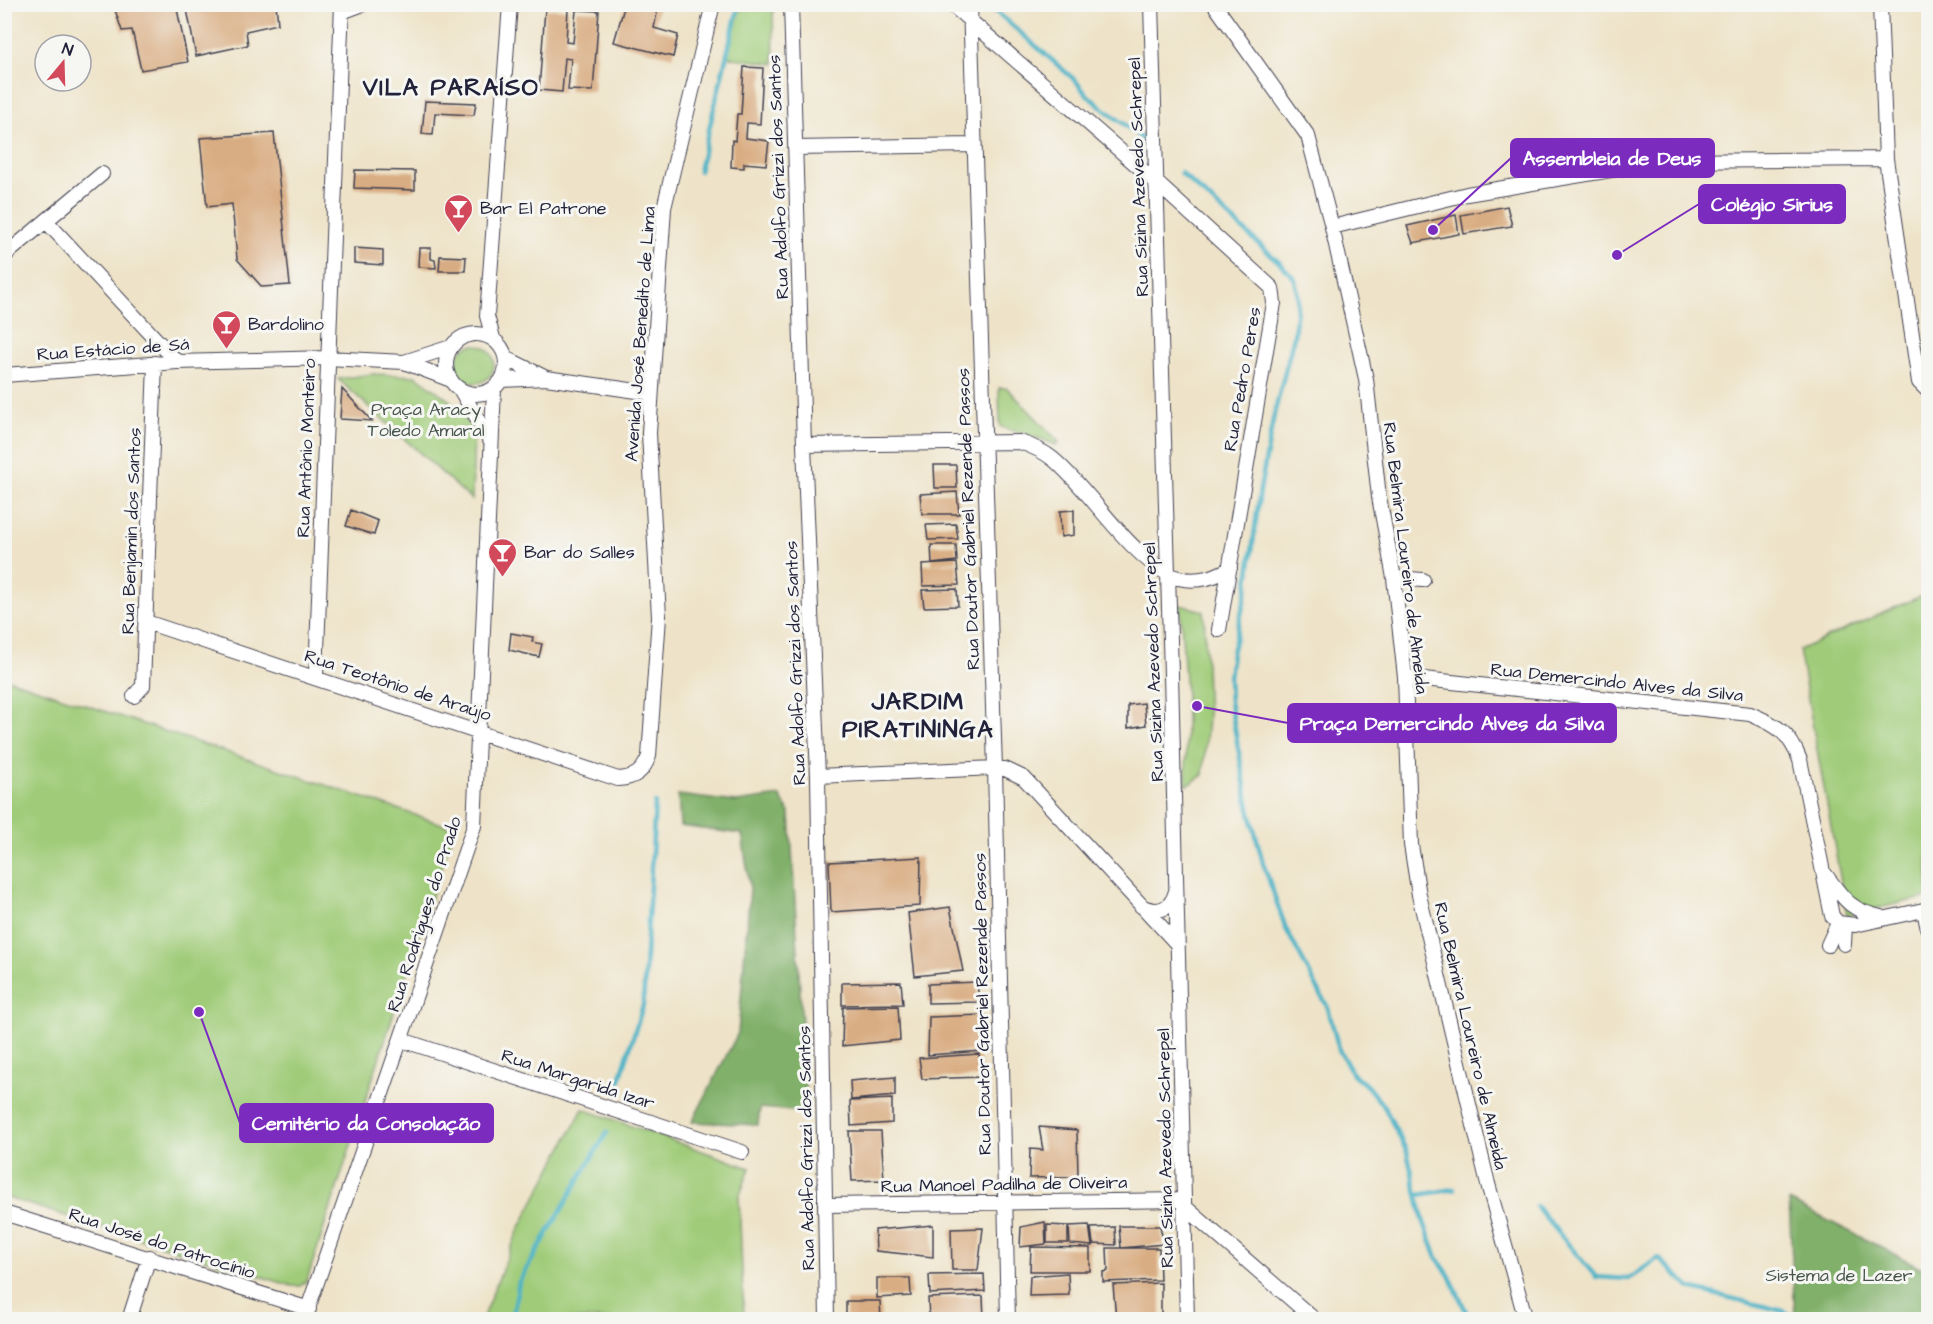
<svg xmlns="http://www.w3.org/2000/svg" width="1933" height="1324" viewBox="0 0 1933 1324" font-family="'Architects Daughter',sans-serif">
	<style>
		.green { fill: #a0cc79; stroke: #61775a; stroke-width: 1.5 }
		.forest { fill: #80b069; stroke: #516952; stroke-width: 1.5 }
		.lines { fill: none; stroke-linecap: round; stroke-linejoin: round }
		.stream { stroke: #49b3c7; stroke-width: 4.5 }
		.building { fill: #d9ad83 }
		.minor-casing { stroke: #413f50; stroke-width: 16 }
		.minor { stroke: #fff; stroke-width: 14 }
		.labels { text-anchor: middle; stroke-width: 6; stroke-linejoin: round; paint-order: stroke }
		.street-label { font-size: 18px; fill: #22223b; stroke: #f6f6f2 }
		.poi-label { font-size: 18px; fill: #22223b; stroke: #f6f6f2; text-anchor: start }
		.park-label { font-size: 18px; fill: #48554e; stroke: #f6f6f2 }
		.district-label { font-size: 24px; font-weight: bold; letter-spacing: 1.5px; fill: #22223b; stroke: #f6f6f2 }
		.leader { fill: none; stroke: #7b2cbf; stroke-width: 2 }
		.callout-dot { fill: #7b2cbf; stroke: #f6f6f2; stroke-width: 2 }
		.callout { fill: #7b2cbf; stroke: #7b2cbf; stroke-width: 2 }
		.callout-label { font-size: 20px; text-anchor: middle; font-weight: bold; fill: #fff }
	</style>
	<rect width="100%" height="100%" fill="#f6f6f2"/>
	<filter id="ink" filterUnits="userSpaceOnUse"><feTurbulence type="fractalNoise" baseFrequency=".0167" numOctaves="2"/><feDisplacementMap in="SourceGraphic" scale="12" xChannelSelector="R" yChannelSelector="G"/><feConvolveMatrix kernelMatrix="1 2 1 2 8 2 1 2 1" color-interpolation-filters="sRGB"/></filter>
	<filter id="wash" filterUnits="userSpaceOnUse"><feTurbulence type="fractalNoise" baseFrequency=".008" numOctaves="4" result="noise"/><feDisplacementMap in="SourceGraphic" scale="24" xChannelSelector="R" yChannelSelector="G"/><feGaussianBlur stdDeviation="1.35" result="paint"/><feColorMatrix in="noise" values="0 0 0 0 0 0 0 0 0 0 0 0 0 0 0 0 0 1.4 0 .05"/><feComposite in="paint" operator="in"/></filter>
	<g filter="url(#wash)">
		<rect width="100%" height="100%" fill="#eee3c8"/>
		<path class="green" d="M741,5H773L774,64L727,57Z
			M456 364a19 19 0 1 1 38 0a19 19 0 1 1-38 0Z
			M372,374L416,376L449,400L474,430L472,500L338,379Z
			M999,388H1007L1059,442L1056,445C1045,439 1004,429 1000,426Z
			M1928,593V897L1847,915L1799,650Z
			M1180,605L1204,611L1208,718L1203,775L1186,786V695Z
			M5,678L454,828L307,1280L300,1286H292L5,1197Z
			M583,1109L750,1168L739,1197L744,1319H482L519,1229Z"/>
		<path class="forest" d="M678,795L736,802L780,796L790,814L807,1112L760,1108L758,1125L692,1122L738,1033L750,889L742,834L680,826Z
			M1789,1201L1928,1271V1319H1795Z"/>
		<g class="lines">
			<path class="stream" d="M992,8L1076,81C1093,107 1123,119 1145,142
				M699,171L739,4
				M1181,173L1280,263L1295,279L1298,297L1294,336L1274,415L1260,490L1247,589L1232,653L1229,678L1230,702L1249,809L1263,863L1286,929L1328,1008L1339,1050L1352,1073L1367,1086L1385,1108L1407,1152L1423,1220L1437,1258L1449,1275L1470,1320
				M617,1089L643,1005L655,803
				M1419,1195L1454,1189
				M1536,1206L1596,1277L1629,1279L1658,1258L1690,1288L1783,1311L1799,1320
				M512,1320L519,1282L607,1132"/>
		</g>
		<g id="blocks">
			<path class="building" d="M113,4H176L188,62L141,70L132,30L122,31Z
				M186,4H276L278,24L246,31L248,45L196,56Z
				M625,4H659L654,28L678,35L673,57L614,42Z
				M545,9H568L566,42L573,43L576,10L599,11L593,91L568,90L571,59L565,58L562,92L539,90Z
				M744,67L763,68L760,124L747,123L746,138L769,141L766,165L744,163V168L731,167L732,140L735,141L737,114H741Z
				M425,101L476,103L474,115L435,113L433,135L422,134Z
				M274,133L290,285L262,287L237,259L232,204L207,207L200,138Z
				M355,170L415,171V190L354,188Z
				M1507,206L1512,226L1464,234L1461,215Z
				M1456,215L1459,234L1413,243L1407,226Z
				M354,248L383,250V265L354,263Z
				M419,248H431V259L435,260L436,268L418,267Z
				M440,256L466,257L465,271H439Z
				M342,389L372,421L340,419Z
				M934,465H956L957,488H935Z
				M957,492L959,514H922L920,494Z
				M351,510L378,521L374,535L346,526Z
				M1074,510V535L1061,537L1060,511Z
				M956,524L958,539L928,540L926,525Z
				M931,545H956L957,561L932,564Z
				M957,563L959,585L923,586L922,565Z
				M957,589L958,606L924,607L922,590Z
				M511,633L533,637L532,642L542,644L539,657L509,650Z
				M1144,703L1146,725L1128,728V705Z
				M921,857L920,906L831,912L829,862Z
				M950,907L963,971L915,976L908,913Z
				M901,982L903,1004L842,1005V983Z
				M977,982L979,1002L928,1003V984Z
				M898,1006L900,1040L842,1046L843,1007Z
				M982,1015V1051L928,1055L929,1017Z
				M979,1054L982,1077L922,1079L919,1058Z
				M895,1077V1096L851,1100L850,1081Z
				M892,1099V1123L851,1126L850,1101Z
				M1039,1127L1077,1130L1078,1177L1029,1178L1030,1149L1043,1150Z
				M849,1131H881L884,1180L852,1181Z
				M1045,1222L1046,1244L1020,1247L1021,1227Z
				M933,1225V1257L876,1251L875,1230Z
				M1047,1225L1068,1226V1243H1047Z
				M1089,1225L1092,1246L1070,1244L1069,1226Z
				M1119,1226H1160L1164,1244L1121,1248Z
				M1115,1227L1116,1245L1093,1244L1091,1228Z
				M983,1228L978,1270H952L951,1229Z
				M1031,1247L1090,1248V1271H1030Z
				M1107,1248H1159L1160,1280L1103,1282V1272L1108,1271Z
				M1068,1273L1069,1295L1029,1296L1030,1276Z
				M984,1274L985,1291L930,1294L929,1275Z
				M877,1278H910L911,1296L877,1298Z
				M1161,1283V1317L1116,1319L1113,1285Z
				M983,1296L984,1320H929L928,1298Z
				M846,1301H880L881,1320H846Z"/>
		</g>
	</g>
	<g filter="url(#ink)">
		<use href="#blocks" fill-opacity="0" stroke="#413f50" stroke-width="1.5"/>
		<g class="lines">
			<defs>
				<path id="minor" d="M791,4L804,445L818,776L827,1320
					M951,4L1147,174L1272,288L1274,303L1219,630
					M970,4L995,768L1008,1320
					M1151,4L1171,674L1187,1320
					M1214,4L1308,136L1332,227L1366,379L1379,497L1394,578L1405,677L1411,845L1419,895L1488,1184L1526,1320
					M1880,4L1886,159L1919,382L1928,391
					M342,12L363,4
					M795,148L973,145
					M46,221L177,362
					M1332,227L1467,194L1666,161L1886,159
					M4,256L102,174
					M446 364a30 30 0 1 1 60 0a30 30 0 1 1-60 0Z
					M493,338L487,316L510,4
					M506,358L544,377
					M404,362L451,347
					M4,375L177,362L327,358L404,362L451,380
					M502,380L546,378L651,393
					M460,389L491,442
					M804,445L1020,442C1032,446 1043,451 1053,459C1091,491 1125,550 1168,574C1188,584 1212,580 1230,568
					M1394,578L1423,580
					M146,622L618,779C635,778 643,772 649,756L659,617L649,433L664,208L713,4
					M316,676L342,4
					M1405,677L1750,714C1777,725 1789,732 1800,760L1832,916L1838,923L1855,925L1928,909
					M134,696L143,686L155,363
					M818,776L995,768L1005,769L1024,778L1178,945
					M1825,874C1843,898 1850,911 1881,917
					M1141,906C1158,914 1171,910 1176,891
					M1924,910L1928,930
					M1844,944L1845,925
					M1828,945L1838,923
					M402,1040L742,1152
					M825,1205L1184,1200
					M1184,1206L1315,1320
					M4,1213L309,1309
					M129,1320L149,1257
					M304,1320L474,826L494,389"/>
			</defs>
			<use href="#minor" class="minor-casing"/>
			<use href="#minor" class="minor"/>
		</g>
	</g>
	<defs>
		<symbol id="bar-pin" viewBox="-11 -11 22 30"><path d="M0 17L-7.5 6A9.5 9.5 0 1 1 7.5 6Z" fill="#d1495b" stroke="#f6f6f2"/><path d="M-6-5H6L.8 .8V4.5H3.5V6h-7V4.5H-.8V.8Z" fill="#fff"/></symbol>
	</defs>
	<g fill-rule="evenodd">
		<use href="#bar-pin" x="442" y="192" width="33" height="45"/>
		<use href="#bar-pin" x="210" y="308" width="33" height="45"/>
		<use href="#bar-pin" x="486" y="536" width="33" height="45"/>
	</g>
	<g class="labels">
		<g class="street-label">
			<text transform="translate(778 177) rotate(-92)" y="6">Rua Adolfo Grizzi dos Santos</text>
			<text transform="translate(1138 177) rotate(-92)" y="6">Rua Sizina Azevedo Schrepel</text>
			<text transform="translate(640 334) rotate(-86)" y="6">Avenida José Benedito de Lima</text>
			<text transform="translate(113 349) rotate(-4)" y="6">Rua Estácio de Sá</text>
			<text transform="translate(1242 379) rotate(-80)" y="6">Rua Pedro Peres</text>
			<text transform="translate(306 448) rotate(-88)" y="6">Rua Antônio Monteiro</text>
			<text transform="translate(968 519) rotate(-92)" y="6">Rua Doutor Gabriel Rezende Passos</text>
			<text transform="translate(131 531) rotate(-88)" y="6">Rua Benjamin dos Santos</text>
			<text transform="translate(1406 558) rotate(83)" y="6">Rua Belmira Loureiro de Almeida</text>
			<text transform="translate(1153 662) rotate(-92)" y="6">Rua Sizina Azevedo Schrepel</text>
			<text transform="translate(795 663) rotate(-92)" y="6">Rua Adolfo Grizzi dos Santos</text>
			<text transform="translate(1617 682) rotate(6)" y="6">Rua Demercindo Alves da Silva</text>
			<text transform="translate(398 685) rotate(18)" y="6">Rua Teotônio de Araújo</text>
			<text transform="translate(424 914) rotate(-72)" y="6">Rua Rodrigues do Prado</text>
			<text transform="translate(982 1004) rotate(-91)" y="6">Rua Doutor Gabriel Rezende Passos</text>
			<text transform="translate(1471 1036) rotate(77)" y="6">Rua Belmira Loureiro de Almeida</text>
			<text transform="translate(578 1079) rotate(18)" y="6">Rua Margarida Izar</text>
			<text transform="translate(806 1148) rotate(-91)" y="6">Rua Adolfo Grizzi dos Santos</text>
			<text transform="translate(1165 1148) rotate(-91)" y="6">Rua Sizina Azevedo Schrepel</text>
			<text transform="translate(1004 1184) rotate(-1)" y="6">Rua Manoel Padilha de Oliveira</text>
			<text transform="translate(162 1243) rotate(18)" y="6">Rua José do Patrocínio</text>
		</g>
		<g class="poi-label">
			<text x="480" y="214">Bar El Patrone</text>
			<text x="248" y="330">Bardolino</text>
			<text x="524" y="558">Bar do Salles</text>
		</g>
		<g class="park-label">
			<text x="426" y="415">Praça Aracy<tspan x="426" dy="21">Toledo Amaral</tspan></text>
			<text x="1839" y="1281">Sistema de Lazer</text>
		</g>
		<g class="district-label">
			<text x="451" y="95">VILA PARAÍSO</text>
			<text x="918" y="709">JARDIM<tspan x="918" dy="28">PIRATININGA</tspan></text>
		</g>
	</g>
	<path class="leader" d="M1433 230L1511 158M1617 255L1699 204M1197 706L1288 723M199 1012L240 1123"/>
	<g class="callout-dot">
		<circle cx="1433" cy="230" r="6"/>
		<circle cx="1617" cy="255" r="6"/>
		<circle cx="1197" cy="706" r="6"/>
		<circle cx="199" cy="1012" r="6"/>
	</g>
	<g class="callout">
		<rect x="1511" y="139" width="203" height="38" rx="6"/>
		<rect x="1699" y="185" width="146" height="38" rx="6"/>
		<rect x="1288" y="704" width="328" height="38" rx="6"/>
		<rect x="240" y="1104" width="253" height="38" rx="6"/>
	</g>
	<g class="callout-label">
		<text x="1612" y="165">Assembleia de Deus</text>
		<text x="1772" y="211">Colégio Sirius</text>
		<text x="1452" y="730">Praça Demercindo Alves da Silva</text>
		<text x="366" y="1130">Cemitério da Consolação</text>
	</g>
	<rect width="1933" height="1324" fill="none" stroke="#f6f6f2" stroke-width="24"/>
	<g transform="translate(63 63) rotate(19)"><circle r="28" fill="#f6f6f2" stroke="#a1a1a9" stroke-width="1.5"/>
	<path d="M0-4.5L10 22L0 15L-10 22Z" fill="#d1495b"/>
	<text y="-9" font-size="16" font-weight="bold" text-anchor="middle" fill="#22223b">N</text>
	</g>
</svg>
